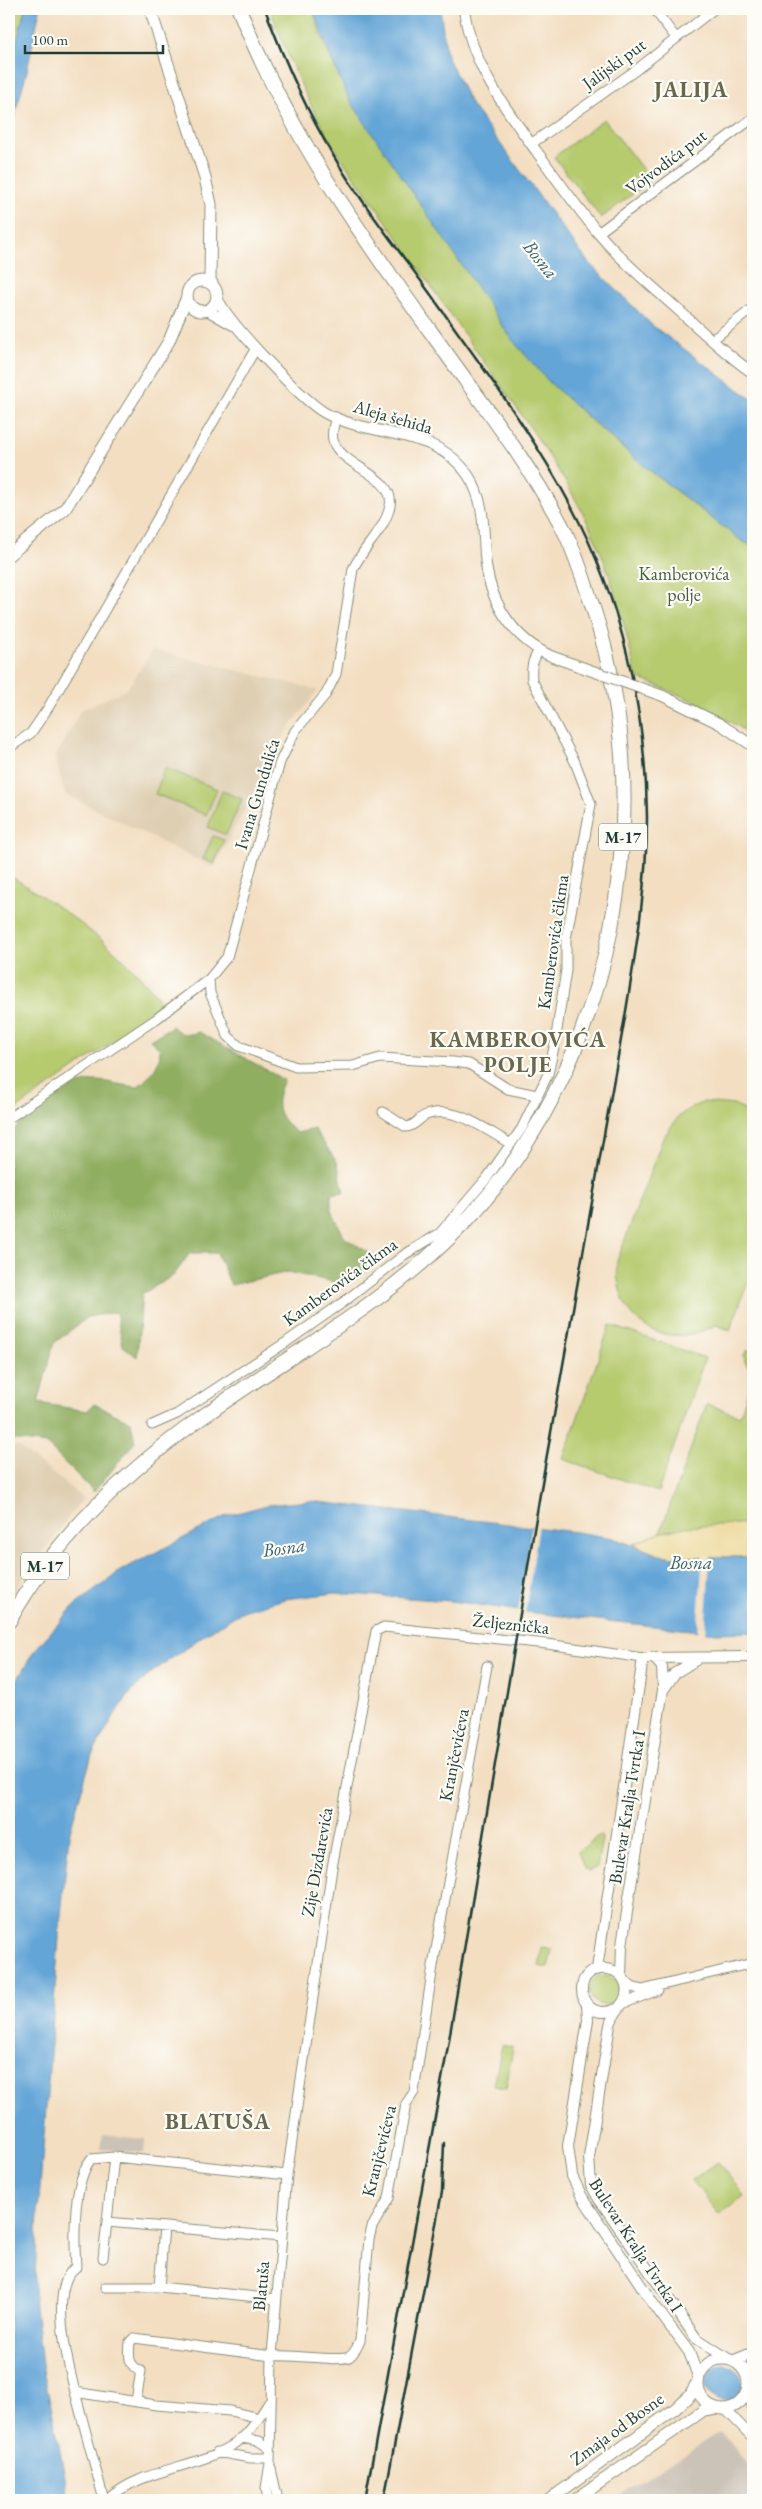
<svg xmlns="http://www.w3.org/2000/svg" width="762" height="2509" viewBox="0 0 762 2509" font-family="'EB Garamond',serif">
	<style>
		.built { fill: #dfcfb2 }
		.industrial { fill: #cbc3b8 }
		.green { fill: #b6ca6e; stroke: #6a8451 }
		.forest { fill: #90ae61; stroke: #58764a }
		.sand { fill: #eeda9e; stroke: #868c69 }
		.water { fill: #64a5d7; stroke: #427186 }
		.pier { fill: #f3dec1 }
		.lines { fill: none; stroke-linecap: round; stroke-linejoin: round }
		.minor-casing { stroke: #898e7a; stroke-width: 11 }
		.tertiary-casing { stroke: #898e7a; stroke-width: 12 }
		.secondary-casing { stroke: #898e7a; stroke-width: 13 }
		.trunk-casing { stroke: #898e7a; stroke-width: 16 }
		.minor { stroke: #fff; stroke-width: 9 }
		.tertiary { stroke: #fff; stroke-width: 10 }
		.secondary { stroke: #fff; stroke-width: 11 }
		.trunk { stroke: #fff; stroke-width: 14 }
		.rail { stroke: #1f3d34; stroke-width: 2.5 }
		.tertiary-bridge-casing { stroke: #898e7a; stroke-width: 12; stroke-linecap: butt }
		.tertiary-bridge { stroke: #fff; stroke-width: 10 }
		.labels { text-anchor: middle; stroke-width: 4.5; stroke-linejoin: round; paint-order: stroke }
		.shield { fill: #fdfcf7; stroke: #62766e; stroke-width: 1 }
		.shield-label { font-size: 16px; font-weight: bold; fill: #1f3d34 }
		.street-label { font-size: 18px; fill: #1f3d34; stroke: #fdfcf7 }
		.park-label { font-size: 18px; fill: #456042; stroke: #fdfcf7 }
		.water-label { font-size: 19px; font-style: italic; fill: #37616d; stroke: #fdfcf7 }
		.district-label { font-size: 22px; font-weight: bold; letter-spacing: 1px; fill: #68684c; stroke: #fdfcf7 }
	</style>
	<rect width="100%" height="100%" fill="#fdfcf7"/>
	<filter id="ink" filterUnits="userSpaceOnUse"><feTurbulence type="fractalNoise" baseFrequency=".02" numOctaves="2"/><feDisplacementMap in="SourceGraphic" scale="10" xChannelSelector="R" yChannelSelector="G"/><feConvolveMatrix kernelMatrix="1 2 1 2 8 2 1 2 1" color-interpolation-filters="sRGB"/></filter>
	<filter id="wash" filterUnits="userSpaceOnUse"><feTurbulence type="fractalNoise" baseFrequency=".0096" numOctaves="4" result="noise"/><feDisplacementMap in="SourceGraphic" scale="20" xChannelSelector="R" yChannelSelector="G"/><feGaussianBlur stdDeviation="1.12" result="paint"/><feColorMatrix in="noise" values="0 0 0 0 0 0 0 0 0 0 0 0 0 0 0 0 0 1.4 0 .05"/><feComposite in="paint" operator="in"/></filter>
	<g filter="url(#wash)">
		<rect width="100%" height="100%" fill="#f3dec1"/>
		<path class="built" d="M153,650L318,690L285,733L214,868L65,794L55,757L81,710L127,689Z
			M18,1446L83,1498L18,1586L9,1605V1447Z"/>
		<path class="industrial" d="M103,2135L145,2139L144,2153L101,2149Z
			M721,2431L753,2472V2500H612Z"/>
		<path class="green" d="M9,9H25L9,73Z
			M270,9H313C331,79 376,138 417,196C436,224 455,252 473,280C487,301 499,324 515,343C580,420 660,479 739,539L753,547V736L701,704L636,677C624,618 607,556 577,502C547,449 510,398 474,348C444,306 415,263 386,221C368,196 349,171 333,145C307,102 287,56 270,9Z
			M604,119L651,180L601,218L554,157Z
			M165,768L217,789L206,815L155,794Z
			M222,791L242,799L226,835L208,827Z
			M213,836L224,840L214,864L203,859Z
			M9,875C65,910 125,951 164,1006L9,1114Z
			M704,1102L734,1105L753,1114V1269L730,1330L716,1325C661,1353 615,1322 617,1261L663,1138L679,1116L690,1108Z
			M610,1325L705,1358L658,1492L563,1459Z
			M748,1350L753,1353V1366L750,1368L745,1362L744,1354Z
			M753,1376V1523L685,1527L660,1533L707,1404L740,1416Z
			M598,1836H601L602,1839L597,1867L589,1871L584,1868L578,1852Z
			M542,1948L552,1949L548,1968L539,1966Z
			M589 1990a15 15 0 1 1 30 0a15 15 0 1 1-30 0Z
			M502,2045L513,2047L506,2088L494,2086Z
			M718,2162L744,2196L719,2215L692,2180Z"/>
		<path class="forest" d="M172,1026C181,1035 187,1036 199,1032L284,1080C273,1105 276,1116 297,1133L314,1129L337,1162L344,1192L331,1194V1210L345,1238L380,1259L347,1285L288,1272L231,1285L217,1253H190L174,1275L142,1294L137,1357L123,1346L116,1312L88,1317L54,1343L38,1403L87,1411L94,1404L131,1422L135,1442L94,1492L46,1444L9,1439V1134C29,1116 69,1079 99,1081C111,1082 125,1086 137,1087C151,1076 160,1067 160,1049L150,1040Z"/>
		<path class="sand" d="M753,1523V1557H675L659,1555L633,1544L660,1533L685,1527Z"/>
		<path class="water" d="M25,9H40L27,71L9,135V73Z
			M313,9H440L447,56L470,103L588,262L653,326L753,400V547L739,539L639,462L550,383L513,341L349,99L336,70Z
			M310,1501L576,1532L613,1538L659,1555L675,1557H753V1632L717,1633L534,1613L451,1601L335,1593L285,1599L243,1611L207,1633L150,1674L132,1691L114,1716L92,1755L78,1802L69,1835L60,1925L38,2213L34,2298L42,2365L57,2434L69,2500H9V1694L34,1651L73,1607L120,1571L226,1516L267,1505Z
			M706 2383a18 18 0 1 1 36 0a18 18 0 1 1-36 0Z"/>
		<path class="pier" d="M532,1525H539L525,1614L518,1613Z
			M703,1555H710L705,1635L697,1634Z"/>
	</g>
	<g filter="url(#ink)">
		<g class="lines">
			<defs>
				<path id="minor" d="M654,9L676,38
					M531,144L636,70L714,9
					M598,233L753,118
					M712,340L753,308
					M9,748L31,733L48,708L256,348
					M209,979L210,993L228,1036L239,1046L296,1067L353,1066L380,1058L453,1062L469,1064L508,1089L537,1095
					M383,1112L406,1127C414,1127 419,1118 426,1115C455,1104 487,1131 511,1144
					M9,1118L156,1019L209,979L227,957L280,762L295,731L326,694L336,674L353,569C363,547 385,530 390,506C396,475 340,467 333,440C331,432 334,424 336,417
					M152,1425L177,1414L285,1343L345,1301L404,1255L440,1233L487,1178L522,1128L548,1074L555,1043L566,970V939L591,804L575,762L532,680C531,668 532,660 539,651
					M625,1981L632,1987L642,1990L753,1963
					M620,2005L658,1990
					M107,2222L281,2237
					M103,2258L114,2157
					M105,2287H159L276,2299
					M159,2287L164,2227
					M748,2389L753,2409
					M75,2392C68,2363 48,2286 76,2267C74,2237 73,2182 91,2159L114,2157L287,2175
					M136,2401L141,2371C127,2366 129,2354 130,2342L134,2338L272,2356C289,2354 339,2362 349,2357C355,2353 357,2347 360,2341L369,2239L372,2227L389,2198L406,2104L414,2092L433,1966L487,1666
					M725,2409L753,2438
					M241,2438L259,2441L269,2448
					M217,2452L250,2458H270
					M271,2469L278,2500
					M104,2500L75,2392L156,2405L230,2411L259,2418
					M107,2500C141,2468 198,2469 236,2443C251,2432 260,2416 270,2401
					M268,2500L266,2488L270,2463L272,2356L287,2175L332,1868L376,1631L384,1627L547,1644L643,1658"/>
				<path id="tertiary" d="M464,9C471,64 505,108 537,152C557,179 577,208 599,234C622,261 649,284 675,307C701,330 725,354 753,373
					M217,297C226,321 302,400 325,413C371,438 436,427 468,475C485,501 483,526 485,555C488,600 512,639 553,657
					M207,310L233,325
					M655,1659L662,1667L663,1689
					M597,1969L643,1658L753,1657
					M621,1975L622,1946L629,1898L663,1690L675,1673L696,1660
					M587,2004L588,2020L568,2146L572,2176L581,2195L652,2302L689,2352L699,2379
					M616,2009C607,2013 598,2014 590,2007C585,2003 582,1997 582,1990C581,1959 632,1963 626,1995C624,2005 613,2012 610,2025L589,2157L591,2185L599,2199L696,2338L730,2360"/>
				<path id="secondary" d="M150,9L204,174L211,204L210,280L213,285
					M187 296a15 15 0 1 1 30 0a15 15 0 1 1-30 0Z
					M9,555L65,509L169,341L187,297
					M698 2384a25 25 0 1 1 50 0a25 25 0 1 1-50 0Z
					M733,2361L753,2353
					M549,2500L675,2409L690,2395L698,2381
					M575,2500L704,2410L716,2408"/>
				<path id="trunk" d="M9,1621C56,1537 127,1470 205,1415C288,1356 379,1307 452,1235C535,1154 587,1045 610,933C632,824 628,717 594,611C585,583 576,554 563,528C527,460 480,401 436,339C360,234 287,131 239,9"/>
			</defs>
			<use href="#minor" class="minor-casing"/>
			<use href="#tertiary" class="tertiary-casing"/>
			<use href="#secondary" class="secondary-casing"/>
			<use href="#trunk" class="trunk-casing"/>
			<use href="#minor" class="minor"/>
			<use href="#tertiary" class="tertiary"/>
			<use href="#secondary" class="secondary"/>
			<use href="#trunk" class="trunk"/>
			<path class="rail" d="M265,9C284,60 305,108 333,155C361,203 397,247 429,292C478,362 531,430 571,506C622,601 646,710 647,817C647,884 636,951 625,1017L540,1494L448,2046L365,2500
				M384,2500L442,2192L444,2143"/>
			<defs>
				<path id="tertiary-bridge" d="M553,657L663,696L720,724L753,746"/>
			</defs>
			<use href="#tertiary-bridge" class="tertiary-bridge-casing"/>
			<use href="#tertiary-bridge" class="tertiary-bridge"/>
		</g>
	</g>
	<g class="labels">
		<g class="shield">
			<rect x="599" y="823.5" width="48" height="27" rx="4"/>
			<rect x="21" y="1552.5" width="48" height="27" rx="4"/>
		</g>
		<g class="shield-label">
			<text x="623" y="843">M-17</text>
			<text x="45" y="1572">M-17</text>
		</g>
		<g class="street-label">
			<text transform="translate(614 64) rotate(-36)" y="6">Jalijski put</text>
			<text transform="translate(666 162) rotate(-37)" y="6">Vojvodića put</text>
			<text transform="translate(393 417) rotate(16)" y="6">Aleja šehida</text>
			<text transform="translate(257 794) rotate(-73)" y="6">Ivana Gundulića</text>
			<text transform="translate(553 942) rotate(-82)" y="6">Kamberovića čikma</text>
			<text transform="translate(340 1282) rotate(-36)" y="6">Kamberovića čikma</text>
			<text transform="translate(511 1624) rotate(6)" y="6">Željeznička</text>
			<text transform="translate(454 1755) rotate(-79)" y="6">Kranjčevićeva</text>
			<text transform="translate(627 1807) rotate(-81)" y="6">Bulevar Kralja Tvrtka I</text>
			<text transform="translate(317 1862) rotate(-80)" y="6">Zije Dizdarevića</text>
			<text transform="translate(379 2151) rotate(-76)" y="6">Kranjčevićeva</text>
			<text transform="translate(636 2245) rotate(57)" y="6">Bulevar Kralja Tvrtka I</text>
			<text transform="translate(261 2286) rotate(-85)" y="6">Blatuša</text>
			<text transform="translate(617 2429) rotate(-36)" y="6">Zmaja od Bosne</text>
		</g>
		<g class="park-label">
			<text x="684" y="580">Kamberovića<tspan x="684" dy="21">polje</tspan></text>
		</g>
		<g class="water-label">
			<text transform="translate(541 259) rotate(51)" y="7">Bosna</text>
			<text transform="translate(284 1547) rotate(-8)" y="7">Bosna</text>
			<text x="691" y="1569">Bosna</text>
		</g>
		<g class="district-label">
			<text x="691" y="97">JALIJA</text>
			<text x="518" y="1047">KAMBEROVIĆA<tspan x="518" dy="25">POLJE</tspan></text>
			<text x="218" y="2129">BLATUŠA</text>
		</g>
	</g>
	<rect width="762" height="2509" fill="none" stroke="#fdfcf7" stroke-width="30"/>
	<path d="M25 45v8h138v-8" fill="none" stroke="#1f3d34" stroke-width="2.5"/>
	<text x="32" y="45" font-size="15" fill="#1f3d34" stroke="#fdfcf7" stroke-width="4" paint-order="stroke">100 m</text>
</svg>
